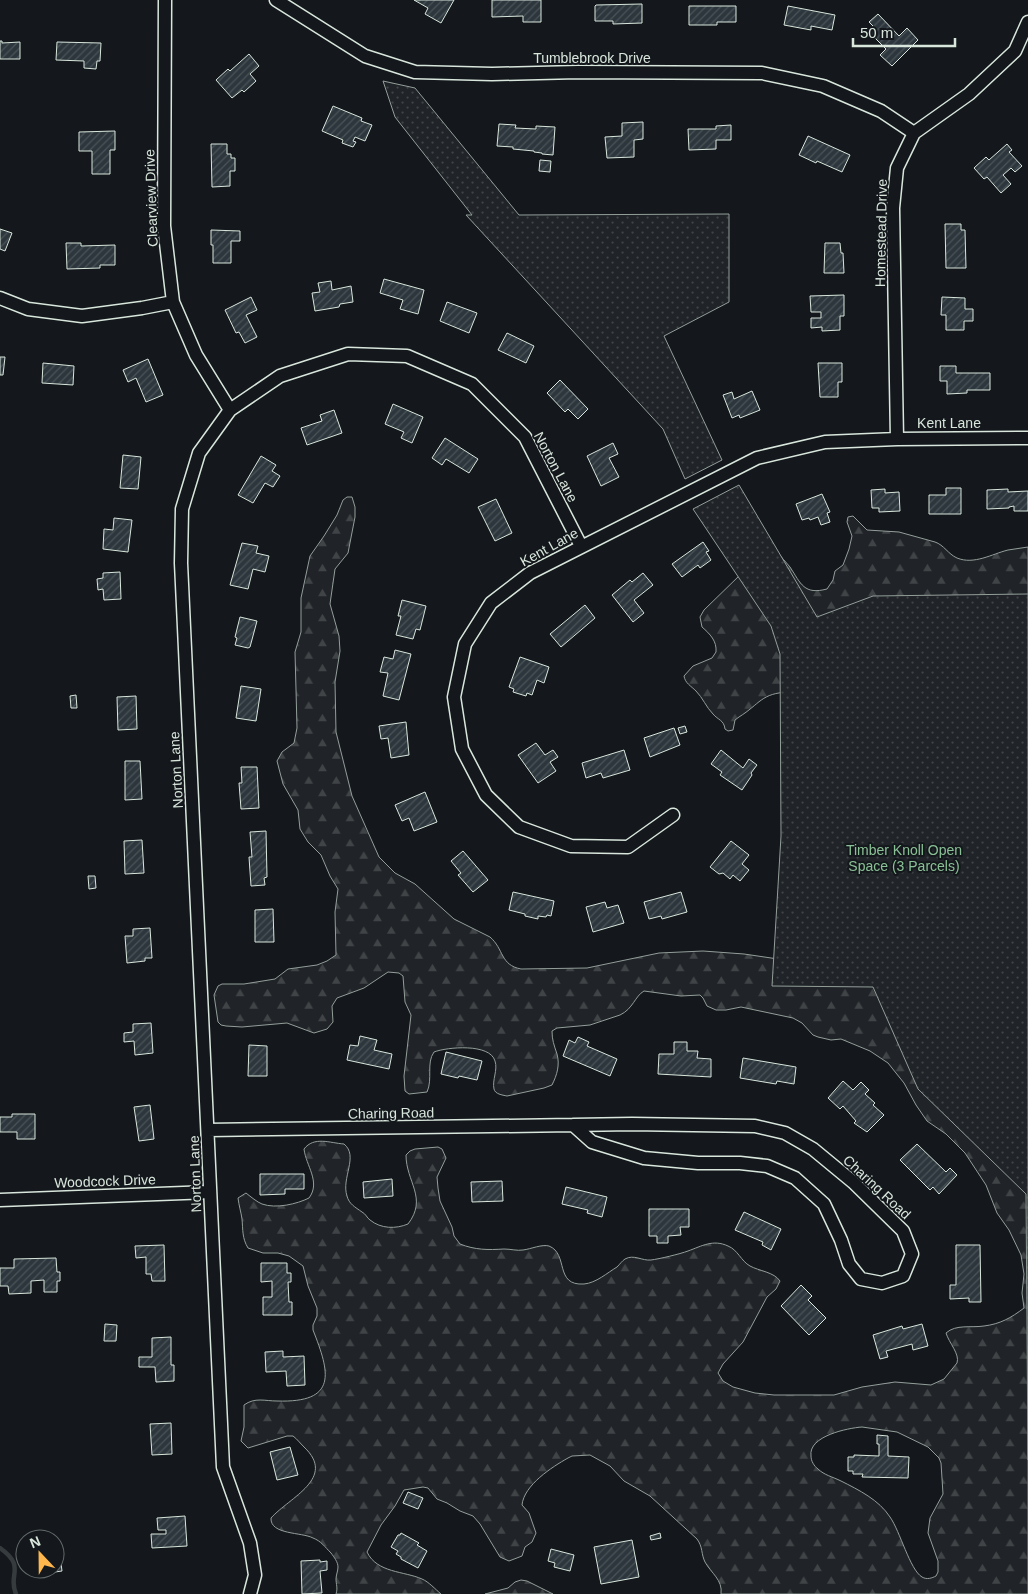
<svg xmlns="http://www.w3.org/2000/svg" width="1028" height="1594" viewBox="0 0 1028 1594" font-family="Arial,sans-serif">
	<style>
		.forest { fill: url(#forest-firs); stroke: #939e99; fill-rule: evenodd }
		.park { fill: url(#park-dots); stroke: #939e99 }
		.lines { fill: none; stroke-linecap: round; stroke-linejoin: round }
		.stream { stroke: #363b3e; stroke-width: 4.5 }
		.building { fill: url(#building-hatch); stroke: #d8e6dc }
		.minor-casing { stroke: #d8e6dc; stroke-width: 15 }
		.minor { stroke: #14181c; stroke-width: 12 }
		.labels { text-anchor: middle; stroke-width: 4; stroke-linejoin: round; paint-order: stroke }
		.street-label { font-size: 14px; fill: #d8e6dc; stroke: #14181c }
		.park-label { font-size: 14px; fill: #8ac095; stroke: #14181c }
	</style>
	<defs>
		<pattern id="forest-firs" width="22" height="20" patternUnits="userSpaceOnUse" patternTransform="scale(1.25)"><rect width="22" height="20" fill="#202428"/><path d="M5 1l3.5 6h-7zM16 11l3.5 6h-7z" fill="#404447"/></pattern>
		<pattern id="park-dots" width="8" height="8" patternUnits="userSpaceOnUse" patternTransform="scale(1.25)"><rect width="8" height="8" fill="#202428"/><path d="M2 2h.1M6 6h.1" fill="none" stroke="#404447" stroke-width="1.8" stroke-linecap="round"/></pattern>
		<pattern id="building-hatch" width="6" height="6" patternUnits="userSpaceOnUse" patternTransform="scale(1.25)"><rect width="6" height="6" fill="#2c363c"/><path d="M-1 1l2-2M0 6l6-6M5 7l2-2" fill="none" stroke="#4a5358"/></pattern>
	</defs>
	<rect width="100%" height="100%" fill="#14181c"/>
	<path class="forest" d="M347,497H352L355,507V517L348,553L335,569L330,604L339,636L340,651L335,682L336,732L352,796L379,857L395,873L415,884L454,919L490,937C504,949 500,965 521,969L587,968L659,953L703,951L744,954L778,959L789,692C761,693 760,704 739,717L735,720L733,730L728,731L725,729C724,720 718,720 713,714C706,707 703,698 696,691C691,686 685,683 684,676L693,666L712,658L716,652C717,641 710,634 702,627L700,617L704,610L741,574L777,552C781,557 786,562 790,567C801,584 804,595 827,589L833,580L835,571L843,565L849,549L852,536L847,522L848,517L853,516L867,530L899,532L935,542C944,545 948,554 957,558C974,565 992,554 1008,550C1015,549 1021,548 1028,547V1594H721C723,1580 711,1573 705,1562C701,1554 703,1547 697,1539L650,1496L624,1481L610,1466L590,1455L572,1456L568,1458C552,1467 524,1485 522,1505L529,1513L536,1533L532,1542L525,1547L522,1556L509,1561L500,1557L480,1524L473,1516L460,1511L447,1503L437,1499L428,1488L423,1487L404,1490L395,1506L381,1525L367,1552C377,1573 404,1571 422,1579C429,1582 435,1589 441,1594H336C338,1588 336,1584 336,1579C336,1575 338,1571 338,1567C338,1562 334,1557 331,1553C325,1547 321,1541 313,1538C302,1532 270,1535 271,1518C290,1497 337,1478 304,1447C300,1443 297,1439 293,1436H287L248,1448L241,1441L244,1427V1405C255,1397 265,1401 277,1401C338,1403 330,1373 313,1330V1325L317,1316V1308L308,1286L303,1266L289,1256L278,1253H263L248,1248C242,1238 243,1230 242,1219C241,1212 239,1206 238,1198L246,1193C251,1197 257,1202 262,1204C276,1209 297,1204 309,1198C321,1182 306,1166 304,1149C314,1136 330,1143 344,1144C359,1156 341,1178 347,1196C349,1204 355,1207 362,1212C366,1214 367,1218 370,1220C381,1229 396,1229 408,1224C428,1198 406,1182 406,1155L410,1151L415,1149L438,1147L442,1149L446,1158L437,1177L438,1188L440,1201L452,1227L454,1236L460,1244C475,1250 488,1250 504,1249C511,1249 517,1251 523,1250C531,1249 542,1244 549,1246C569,1254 554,1286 584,1284C596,1283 607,1273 617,1267C620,1264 622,1261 625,1259C634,1254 642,1261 651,1260C659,1259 680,1254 688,1251C702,1246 713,1239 728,1246C738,1250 741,1261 750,1266C759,1271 774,1272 780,1281L776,1289L767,1297L743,1342L723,1364L718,1373L723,1381L733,1387L755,1393L774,1395H834L862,1387L895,1382L931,1385L944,1379L957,1363C960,1354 949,1343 946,1333C956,1324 971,1328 984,1326C1000,1324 1011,1318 1024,1308L1022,1293L1024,1274L1021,1255L1009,1230L997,1213L986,1185L965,1153L946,1134L927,1121L916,1105L904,1083L888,1063L870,1051L841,1039L831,1040L818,1037L813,1035L802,1023L793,1018L741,1007L726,1010H716L707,1006L703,998L700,995L681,996L644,991C635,996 633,1009 620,1015L590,1025L557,1028L552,1031C552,1040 554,1045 557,1054C560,1065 557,1075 552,1085L544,1088L507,1096C502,1095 495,1094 494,1089C492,1080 498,1070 495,1061C490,1043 447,1047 434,1052C426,1063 433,1079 427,1092L409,1094L405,1091L404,1076L411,1015L405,1002L403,976L399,973L388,972L364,988L337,998L332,1006L333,1022L327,1029L314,1033L287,1023L242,1027L226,1026L221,1025L218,1022L214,995L218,986L222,984H244L275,979L288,969L317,965L327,961L336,955L335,912L338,889L330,876L321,855L308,842L300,829L298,810L283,784L277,761L282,752L294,743L297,728L295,652L301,632V598L310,556L324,536L337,515L343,500ZM862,1427L897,1432L928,1447L939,1458L941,1463L943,1494L930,1518L928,1533L938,1561V1572L936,1576C932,1578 927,1580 922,1577C910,1570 900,1531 890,1517C879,1500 859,1490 841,1481C833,1477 824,1475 818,1469C814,1466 811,1461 811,1456C808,1436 848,1428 862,1427Z
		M521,1580L527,1581L553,1594H485L508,1588L515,1582Z"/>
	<path class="park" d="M383,81L415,88L519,215L729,214V302L664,336L722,460L685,479L663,429L466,215H472L395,117Z
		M739,485L817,617L873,596L1028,594V1460L1026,1194L918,1089L873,987L772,986L781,836L780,654L771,626L693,509Z"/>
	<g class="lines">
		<path class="stream" d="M0,1548C27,1567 7,1575 16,1594"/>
	</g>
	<path class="building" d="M414,0H454L441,23L425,14L428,8Z
		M492,0H541V22H523V16L492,17Z
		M642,4V23L613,24V21H595V6L596,5Z
		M689,6H736V22H717V25H689Z
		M788,6L835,15L832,30L811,26V30L784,25Z
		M878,14L899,36L907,28L918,40L892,66L880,55L886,49L868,31L873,26L869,22Z
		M0,41H2V43L20,42V59H0Z
		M57,42L101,43L100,61H97L96,69L84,68V61L56,60Z
		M249,54L259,66L250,74L256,81L244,92L242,90L232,98L216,80L228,69L230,71Z
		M333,106L362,118L361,121L372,125L365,141L355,137L353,141L356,142L353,147L342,143L343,140L322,131Z
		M643,122V139L634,140V157L607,158L605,137L622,136V123Z
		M499,124L516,125L515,128L536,129V126L555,127L553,155L542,154V153L534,152V151L513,149V147L497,146Z
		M731,125V140H716V149L689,150L688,129H716V126Z
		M115,131V150H110V174H92V151H79V132Z
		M808,136L850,155L842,172L817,161L816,163L799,155Z
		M211,144H227V154H231V158H235V171H230V186L212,187Z
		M1007,144L1012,150L1009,152L1022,166L1015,172L1011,168L1003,175L1011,184L1001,193L987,177L984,179L974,168L986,157L989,160Z
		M540,160L551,161L550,172L539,171Z
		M945,224H961V230H965L966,268H946Z
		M0,229L12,233L5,251L0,249Z
		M211,230L240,231V241H231V263H213V245H211Z
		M66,243H81V246L115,245V265H100V268L67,269Z
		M825,243H840L841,253H843L844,273H824Z
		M384,279L424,290L418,314L400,309L403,300L380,293Z
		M331,281L332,290L351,286L353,302L340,304L339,307L315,311L312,293L320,292L318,283Z
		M844,295V316H840V330L822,331V327L811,328V318H821V312H811L810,296Z
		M251,297L257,310L246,315L257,337L245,343L239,332L236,333L225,310Z
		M942,297L965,298V309H973V321H964V330H946V315H941Z
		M447,302L477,313L469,333L440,321Z
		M507,333L534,346L526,363L498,350Z
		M0,357H5L3,375H0Z
		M148,359L163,395L146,402L136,378L128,382L123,370Z
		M43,363L74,366L73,385L42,383Z
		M818,363H842V382H838V397H820Z
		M940,366H956V373H990V390H967V393L947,394V381H940Z
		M560,380L588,409L578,419L568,409L565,412L547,393Z
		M752,391L760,410L740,418L739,415L732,418L723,395L732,392L734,399Z
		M393,404L423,417L412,443L401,438L404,432L385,424Z
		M334,410L342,433L307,445L301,428L322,421L320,415Z
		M445,438L478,459L469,473L446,459L442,465L432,458Z
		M613,443L618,454L609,458L619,477L601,486L587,456Z
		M123,455L141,457L138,489L120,488Z
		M261,456L276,465L272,471L280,476L273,487L265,483L253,503L238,495Z
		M946,488H961V514H929V495H946Z
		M885,489V493L899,492L900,511L879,512V508H872L871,490Z
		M1008,489V492L1028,491V511H1014V506L1009,507V508L987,509V490Z
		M822,494L830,512L827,513L830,522L821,525L818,517L810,520L809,518L802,520L796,504Z
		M496,499L512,533L495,541L478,507Z
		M114,518L132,520L128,552L103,549L104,529L113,530Z
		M703,542L709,551L706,552L711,560L700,568L698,565L682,577L672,564Z
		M242,543L258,546L256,553L269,556L265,572L253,569L248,589L230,585Z
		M120,572L121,599L104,600L103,589L98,590L97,579L103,578V573Z
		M643,573L653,585L634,600L644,613L633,622L612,595L630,580L632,582Z
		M402,600L426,606L420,630L416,629L413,639L396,635L401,616H398Z
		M585,605L595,618L561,647L550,634Z
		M240,617L257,621L250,647L248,648L235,645L237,638L235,637Z
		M395,650L411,654L399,700L383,696L388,673L380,672L384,657L393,659Z
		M520,657L549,667L544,683L537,680L532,695L527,693L526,696L513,692L514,689L509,687Z
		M241,686L261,689L256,721L236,718Z
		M76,695L77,708H71L70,696Z
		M136,696L137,729L118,730L117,697Z
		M406,722L409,755L391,758L388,738L381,739L379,726Z
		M685,726L687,732L680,734L678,728Z
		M674,728L680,745L650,757L644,738Z
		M536,743L545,755L553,750L558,757L550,762L556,771L538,783L518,755Z
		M624,750L630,770L603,778L601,773L586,778L582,763Z
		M721,750L743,768L749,759L757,765L751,773L752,775L742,790L720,775L722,772L711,764Z
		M125,761H140L142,799L125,800Z
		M241,767H257L259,808L241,809L239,783H242Z
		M425,792L437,822L414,831L409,818L402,821L395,805Z
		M266,831L267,877L264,878L265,885L251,886L249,857H252L250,832Z
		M142,840L144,873L125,874L124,841Z
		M731,841L749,855L742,864L749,870L740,881L733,875L730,879L723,873L719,874L710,867Z
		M463,851L488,880L473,892L458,875L461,873L451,861Z
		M88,876H95L96,888L89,889Z
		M513,892L554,901L551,916L547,915L546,917L538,916V919L525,916V914L509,910Z
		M681,892L687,912L662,919L661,916L649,919L644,902Z
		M605,902L607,908L618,905L624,923L593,932L586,907Z
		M273,909L274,942H255V910Z
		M150,928L152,958H145V961L127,963L125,936H133V929Z
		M151,1023L153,1053L135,1055L134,1041L124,1042V1033L133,1032V1024Z
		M360,1036L377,1040L374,1050L392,1054L389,1069L347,1060L350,1045L358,1046Z
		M578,1037L589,1042L587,1046L617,1059L610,1076L563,1056L569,1040L575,1043Z
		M674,1042H687V1051H698L697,1058L711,1059V1077L658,1074L659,1054H674Z
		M249,1045L267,1046V1076H248Z
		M446,1052L482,1061L477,1080L459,1076L458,1078L441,1074Z
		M743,1058L796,1067L794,1084L777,1081L776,1084L740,1078Z
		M843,1081L853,1090L861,1082L869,1090L865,1094L875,1103L873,1105L884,1115L867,1132L854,1123L856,1121L843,1106L840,1109L828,1098Z
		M150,1105L154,1139L139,1141L134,1107Z
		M12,1114H35V1139H17V1132H0V1117H12Z
		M917,1144L946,1172L950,1168L957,1175L939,1194L933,1187L930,1190L900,1160Z
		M260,1174H304V1189H285V1194L260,1195Z
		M392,1179L393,1196L364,1198L363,1182Z
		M502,1181L503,1201L472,1202L471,1182Z
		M566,1187L607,1197L602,1217L587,1213L588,1210L562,1204Z
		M649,1209H689V1227H680L681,1235L668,1236V1243H657V1236H649Z
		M744,1212L781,1229L771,1250L762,1245L763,1242L735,1230Z
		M164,1245L165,1281H152L151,1274H146V1257L136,1258L135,1246Z
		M956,1245H980L981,1302H969V1298L950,1299V1285H956Z
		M56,1258L57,1272H60V1281H57V1292H44V1280L31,1281V1293L9,1294L8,1286H0V1268H14V1259Z
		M261,1263H287V1273H291V1282H288L289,1302H292V1315H263V1297H272V1281L261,1282Z
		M801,1285L812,1296L808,1300L826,1318L809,1335L781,1306Z
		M105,1324L117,1325L116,1341H104Z
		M922,1324L928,1346L913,1350L912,1344L886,1351L888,1357L880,1359L873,1335L902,1326L903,1329Z
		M171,1337V1365H174V1381L156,1382L155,1367H139V1357H152V1338Z
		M283,1351V1357L304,1356L305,1385L287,1386L286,1371L266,1372L265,1352Z
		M171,1423L172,1454L152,1455L150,1424Z
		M877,1435L888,1436V1456L909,1457L908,1478L862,1477L863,1474H853V1471H848V1457H854V1455L879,1456V1444H877Z
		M290,1447L298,1475L277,1480L270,1452Z
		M408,1492L423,1498L418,1509L403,1503Z
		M185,1516L187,1546L152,1548L151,1534H166V1530H158L157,1518Z
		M401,1533L419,1543L417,1545L427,1551L418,1568L401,1559V1557L396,1554L398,1551L391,1547L398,1535H400Z
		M660,1533L661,1538L651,1540L650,1536Z
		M55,1540H58L62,1571L48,1573V1569H55Z
		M632,1540L639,1577L601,1584L594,1547Z
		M551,1549L574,1555L570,1571L554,1567L555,1563L548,1561Z
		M320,1560V1562L327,1561V1570L320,1571L322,1593L302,1594L301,1561Z"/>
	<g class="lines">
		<defs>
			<path id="minor" d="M165,0L164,226L173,302L196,355L230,410
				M276,0L365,56L415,72L492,74L578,72L762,73L823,86L881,111L914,133
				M0,298L28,309L82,316L142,308L173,302
				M897,439L893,208L897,168L914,133L969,94L1015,51L1028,22
				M673,815L628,847L571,846L519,827L486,795L462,749L454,697L465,644L491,603L530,573L757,458L825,442L897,439L1028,438
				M632,1124L755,1126L785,1133L813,1149L853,1182L903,1231L912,1254L903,1276L882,1283L861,1279L849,1264L841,1240L824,1204L795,1178L767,1166L740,1163H698L644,1158L592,1142L573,1125Z
				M208,1130L573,1125
				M0,1200L210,1192
				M250,1594L255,1575L250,1543L223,1467L181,563L182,509L199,453L230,410L280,376L348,354L407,356L472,384L525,437L581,546"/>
		</defs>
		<use href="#minor" class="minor-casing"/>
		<use href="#minor" class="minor"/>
	</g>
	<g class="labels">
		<g class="street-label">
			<text x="592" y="63">Tumblebrook Drive</text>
			<text transform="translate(151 198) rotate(-92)" y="5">Clearview Drive</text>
			<text transform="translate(881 233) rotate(-89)" y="5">Homestead Drive</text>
			<text x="949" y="428">Kent Lane</text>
			<text transform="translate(556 467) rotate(62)" y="5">Norton Lane</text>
			<text transform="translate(549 547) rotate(-29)" y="5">Kent Lane</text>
			<text transform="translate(176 770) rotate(-93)" y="5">Norton Lane</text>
			<text transform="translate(391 1113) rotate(-1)" y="5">Charing Road</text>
			<text transform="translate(195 1174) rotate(-92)" y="5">Norton Lane</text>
			<text transform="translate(105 1181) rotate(-2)" y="5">Woodcock Drive</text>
			<text transform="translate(877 1187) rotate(43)" y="5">Charing Road</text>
		</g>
		<g class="park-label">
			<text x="904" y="855">Timber Knoll Open<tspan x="904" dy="16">Space (3 Parcels)</tspan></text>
		</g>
	</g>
	<g transform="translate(40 1554) rotate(338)"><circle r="24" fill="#14181c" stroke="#626a69"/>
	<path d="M0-4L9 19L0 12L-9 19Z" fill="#ffb74d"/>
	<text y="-8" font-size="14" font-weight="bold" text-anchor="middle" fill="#d8e6dc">N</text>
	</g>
	<path d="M853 38v8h102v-8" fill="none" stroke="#d8e6dc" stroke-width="2.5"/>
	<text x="860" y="38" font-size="15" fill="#d8e6dc" stroke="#14181c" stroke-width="4" paint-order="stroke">50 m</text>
</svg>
